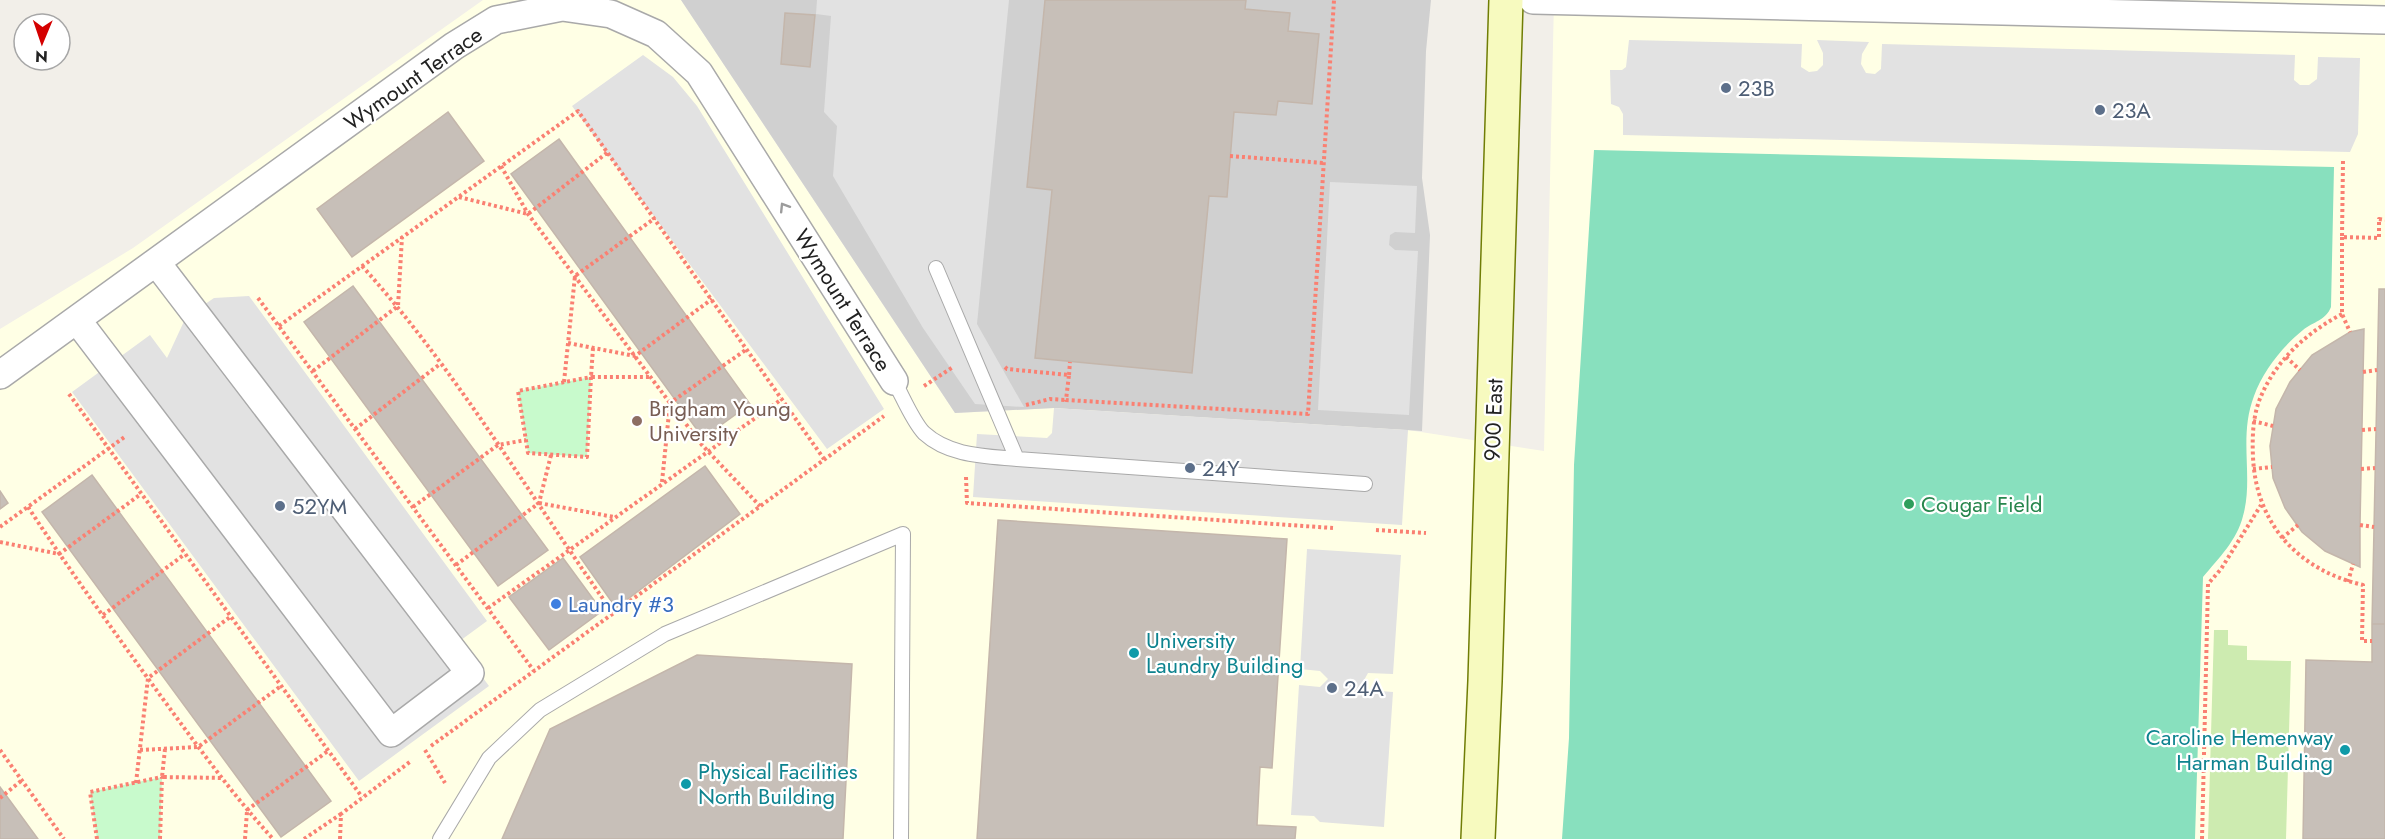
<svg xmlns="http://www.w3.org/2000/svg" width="2385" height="839" viewBox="0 0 2385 839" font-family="Jost,sans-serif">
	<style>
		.education { fill: #ffffe5 }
		.religious { fill: #d0d0d0 }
		.grass { fill: #cdebb0 }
		.park { fill: #c8facc }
		.pitch { fill: #88e0be }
		.parking { fill: #e2e2e2 }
		.building { fill: #c7bfb8; stroke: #c4b6ab; stroke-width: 1.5 }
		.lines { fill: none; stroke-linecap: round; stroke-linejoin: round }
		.lane-casing { stroke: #a9a9a9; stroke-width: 16 }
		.street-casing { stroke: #a9a9a9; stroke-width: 30 }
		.secondary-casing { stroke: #707d05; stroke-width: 36 }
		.path { stroke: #fa8072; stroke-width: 4; stroke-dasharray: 3 3; stroke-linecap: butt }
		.lane { stroke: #fff; stroke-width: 14 }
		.street { stroke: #fff; stroke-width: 27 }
		.secondary { stroke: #f7fabf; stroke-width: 33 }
		.oneway { stroke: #9c9c9c }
		.service-dot { fill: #5c6f8a; stroke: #fff; stroke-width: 2 }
		.education-dot { fill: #8d6e63; stroke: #fff; stroke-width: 2 }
		.leisure-dot { fill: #2e9e5b; stroke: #fff; stroke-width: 2 }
		.shop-dot { fill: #3f7fe0; stroke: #fff; stroke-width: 2 }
		.culture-dot { fill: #0f9aa8; stroke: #fff; stroke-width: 2 }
		.labels { text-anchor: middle; stroke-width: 4.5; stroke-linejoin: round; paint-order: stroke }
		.street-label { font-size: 22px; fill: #222; stroke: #fff }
		.service-label { font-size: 22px; fill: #4e5e75; stroke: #fff; text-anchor: start }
		.education-label { font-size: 22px; fill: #785e54; stroke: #fff; text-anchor: start }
		.leisure-label { font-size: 22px; fill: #27864d; stroke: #fff; text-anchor: start }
		.shop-label { font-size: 22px; fill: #366cbe; stroke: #fff; text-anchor: start }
		.culture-label { font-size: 22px; fill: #0d838f; stroke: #fff; text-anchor: start }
	</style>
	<rect width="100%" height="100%" fill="#f2efe9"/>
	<path class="education" d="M483,0H681L955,413L1054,408L1408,430L1544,451L1554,0H2385V839H0V329L133,248Z"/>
	<path class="religious" d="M681,0H1431L1426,51L1422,178L1430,235L1422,431L1054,408L955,413Z"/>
	<path class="grass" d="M2214,630H2228V645L2247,646V660L2291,661L2286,839H2208Z"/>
	<path class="park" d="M591,377L587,457L528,453L518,391Z
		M162,777L160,839H97L90,792Z"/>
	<path class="pitch" d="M1594,150L2334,167L2331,307C2326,320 2313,322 2303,330C2282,347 2263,371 2254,396C2238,438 2254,477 2243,516C2237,540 2219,558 2203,577L2195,839H1562L1569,738L1574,465Z"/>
	<path class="parking" d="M817,0H1009L977,324L1024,407L975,404L923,328L833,176L837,126L824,112L831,16L816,14Z
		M1629,40L1802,44L1801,67L1809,72L1817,71L1823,65V53L1817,40L1869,42L1862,54L1861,64L1866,73L1875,74L1881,69L1882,44L2295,55L2294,80L2300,85H2309L2317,79L2318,57L2360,58L2358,134L2350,152L1623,135V114L1619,107L1611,104L1610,70H1622L1626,67Z
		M643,55L673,77L697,106L884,409L827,449L572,106Z
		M1330,182L1417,186L1415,233L1395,232L1390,235L1389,245L1395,250L1418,251L1409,415L1318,410Z
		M249,296L487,621L457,643L489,686L359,781L72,392L150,335L167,358L186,317L214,298Z
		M1054,408L1408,430L1402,525L973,497L977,434L1047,438L1052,433Z
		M1307,549L1401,555L1393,674L1368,673L1363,682L1367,690L1393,692L1384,827L1320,822L1314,816L1291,815L1299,685L1320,687L1328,679L1320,671L1300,669Z"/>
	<path class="building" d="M1045,0H1246L1245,9L1290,13L1288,31L1319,34L1312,104L1278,101L1276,115L1234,112L1227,197L1209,196L1192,373L1035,358L1052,190L1027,187Z
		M785,13L815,15L810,67L781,64Z
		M448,112L484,161L352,257L317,209Z
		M559,139L750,404L703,438L511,174Z
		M353,286L548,550L498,586L304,322Z
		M2379,289H2385V624H2372Z
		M2364,329L2360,525V567L2325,551L2302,532L2285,508L2273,478L2270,446L2276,409L2290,382L2312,355L2350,332Z
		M705,466L740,514L616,608L580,557Z
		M92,475L331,801L281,837L42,512Z
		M0,491L8,503L0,509Z
		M998,520L1287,539L1272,768L1260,767L1257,825L1296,827L1295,839H977Z
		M563,558L602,611L549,650L509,597Z
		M2372,624H2385V839H2303L2306,660L2372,662Z
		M697,655L852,664L843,839H502L550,729Z
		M0,787L38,839H0Z"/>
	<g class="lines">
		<defs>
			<path id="lane" d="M936,268L1017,459L1365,484
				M894,381C902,395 913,422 924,433C949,456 985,456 1017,459
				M440,839L489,758L540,710L665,634L903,534L901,839"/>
			<path id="street" d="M1533,0L2385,20
				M77,320L391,733L470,673L156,262
				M0,375L454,46L496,20L562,7L611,14L656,34L699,73L894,381"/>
			<path id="secondary" d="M1478,839L1485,681L1506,0"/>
		</defs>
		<use href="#lane" class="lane-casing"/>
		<use href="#street" class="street-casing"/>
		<use href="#secondary" class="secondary-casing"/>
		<path class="path" d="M1230,156L1324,163
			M2343,161L2342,237L2379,238V219L2385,220
			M501,166L528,214L670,403L702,445L760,506
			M459,197L528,214L608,152
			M2342,237V314L2350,332
			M362,266C457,371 531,498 613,613
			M258,298L534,671
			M2342,314C2308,332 2278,358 2262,394C2253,413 2252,435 2253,457C2256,524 2298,570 2363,585L2362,641H2372
			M279,326L578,111L824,459
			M568,343L635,356L712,299
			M593,348L591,377H651
			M2286,357L2300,370
			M1005,367L1007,369L1069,375L1066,400L1308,414L1334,0
			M313,371L398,306L402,237
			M2363,372L2377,370
			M1069,375L1070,362
			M591,377L587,457L528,453L518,391Z
			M564,382L575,276L655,218
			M924,386L953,367
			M69,394L362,797
			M1026,405L1050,399L1066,400
			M2253,421L2273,426
			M355,429L440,364
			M2362,430L2376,429
			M2253,469L2272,467
			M2361,469L2375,468
			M966,477L967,503L1333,528
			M662,482L670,403L747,349
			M539,503L614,517
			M28,507C70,571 115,633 160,695C196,744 232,794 273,839
			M413,507L498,445L526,440
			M2360,525L2374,527
			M0,527L126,436
			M1376,530L1426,533
			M2282,538L2298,525
			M0,542L59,554L141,494
			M456,565L539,503L551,455
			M2348,582L2353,564
			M488,608L782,399
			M103,615L185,554
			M431,746L884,416
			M165,749L162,777L223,778
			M0,750L64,839
			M140,750L198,747L281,686
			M425,750L445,783
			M136,783L148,678L230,617
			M0,798L21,781
			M247,810L328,751
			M97,839L90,792L162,777L160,839
			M245,839L247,811
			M304,839L341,814
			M340,839L341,814L411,761
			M2202,839L2208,584L2221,569L2261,505"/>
		<use href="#lane" class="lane"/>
		<use href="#street" class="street"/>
		<use href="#secondary" class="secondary"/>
	</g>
	<defs><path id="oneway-chevron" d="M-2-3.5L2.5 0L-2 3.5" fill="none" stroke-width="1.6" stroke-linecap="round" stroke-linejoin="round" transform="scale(1.5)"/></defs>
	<use class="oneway" href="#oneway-chevron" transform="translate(784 207) rotate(-122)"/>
	<g class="service-dot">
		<circle cx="1726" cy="88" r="6"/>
		<circle cx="2100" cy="110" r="6"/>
		<circle cx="1190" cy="468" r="6"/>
		<circle cx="280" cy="506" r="6"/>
		<circle cx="1332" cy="688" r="6"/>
	</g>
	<circle class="education-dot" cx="637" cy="421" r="6"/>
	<circle class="leisure-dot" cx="1909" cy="504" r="6"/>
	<circle class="shop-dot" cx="556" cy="604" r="6"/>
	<g class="culture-dot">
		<circle cx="1134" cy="653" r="6"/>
		<circle cx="2345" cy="750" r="6"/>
		<circle cx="686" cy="784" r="6"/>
	</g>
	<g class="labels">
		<g class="street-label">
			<text transform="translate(413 78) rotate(-35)" y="8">Wymount Terrace</text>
			<text transform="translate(843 300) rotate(58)" y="8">Wymount Terrace</text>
			<text transform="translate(1493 420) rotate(-88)" y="8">900 East</text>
		</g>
		<g class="service-label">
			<text x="1738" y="96">23B</text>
			<text x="2112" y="118">23A</text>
			<text x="1202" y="476">24Y</text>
			<text x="292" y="514">52YM</text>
			<text x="1344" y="696">24A</text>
		</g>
		<g class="education-label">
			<text x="649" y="416">Brigham Young<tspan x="649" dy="25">University</tspan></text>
		</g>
		<g class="leisure-label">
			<text x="1921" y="512">Cougar Field</text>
		</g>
		<g class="shop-label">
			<text x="568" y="612">Laundry #3</text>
		</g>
		<g class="culture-label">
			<text x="1146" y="648">University<tspan x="1146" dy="25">Laundry Building</tspan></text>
			<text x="2333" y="745" text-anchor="end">Caroline Hemenway<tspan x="2333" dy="25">Harman Building</tspan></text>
			<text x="698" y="779">Physical Facilities<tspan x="698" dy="25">North Building</tspan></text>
		</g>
	</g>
	<g transform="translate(42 42) rotate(182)"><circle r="28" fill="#ffffff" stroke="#a7a7a7" stroke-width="1.5"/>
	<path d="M0-4.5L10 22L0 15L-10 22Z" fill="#d40000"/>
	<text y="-9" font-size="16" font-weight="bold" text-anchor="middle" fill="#222222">N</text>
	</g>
</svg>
